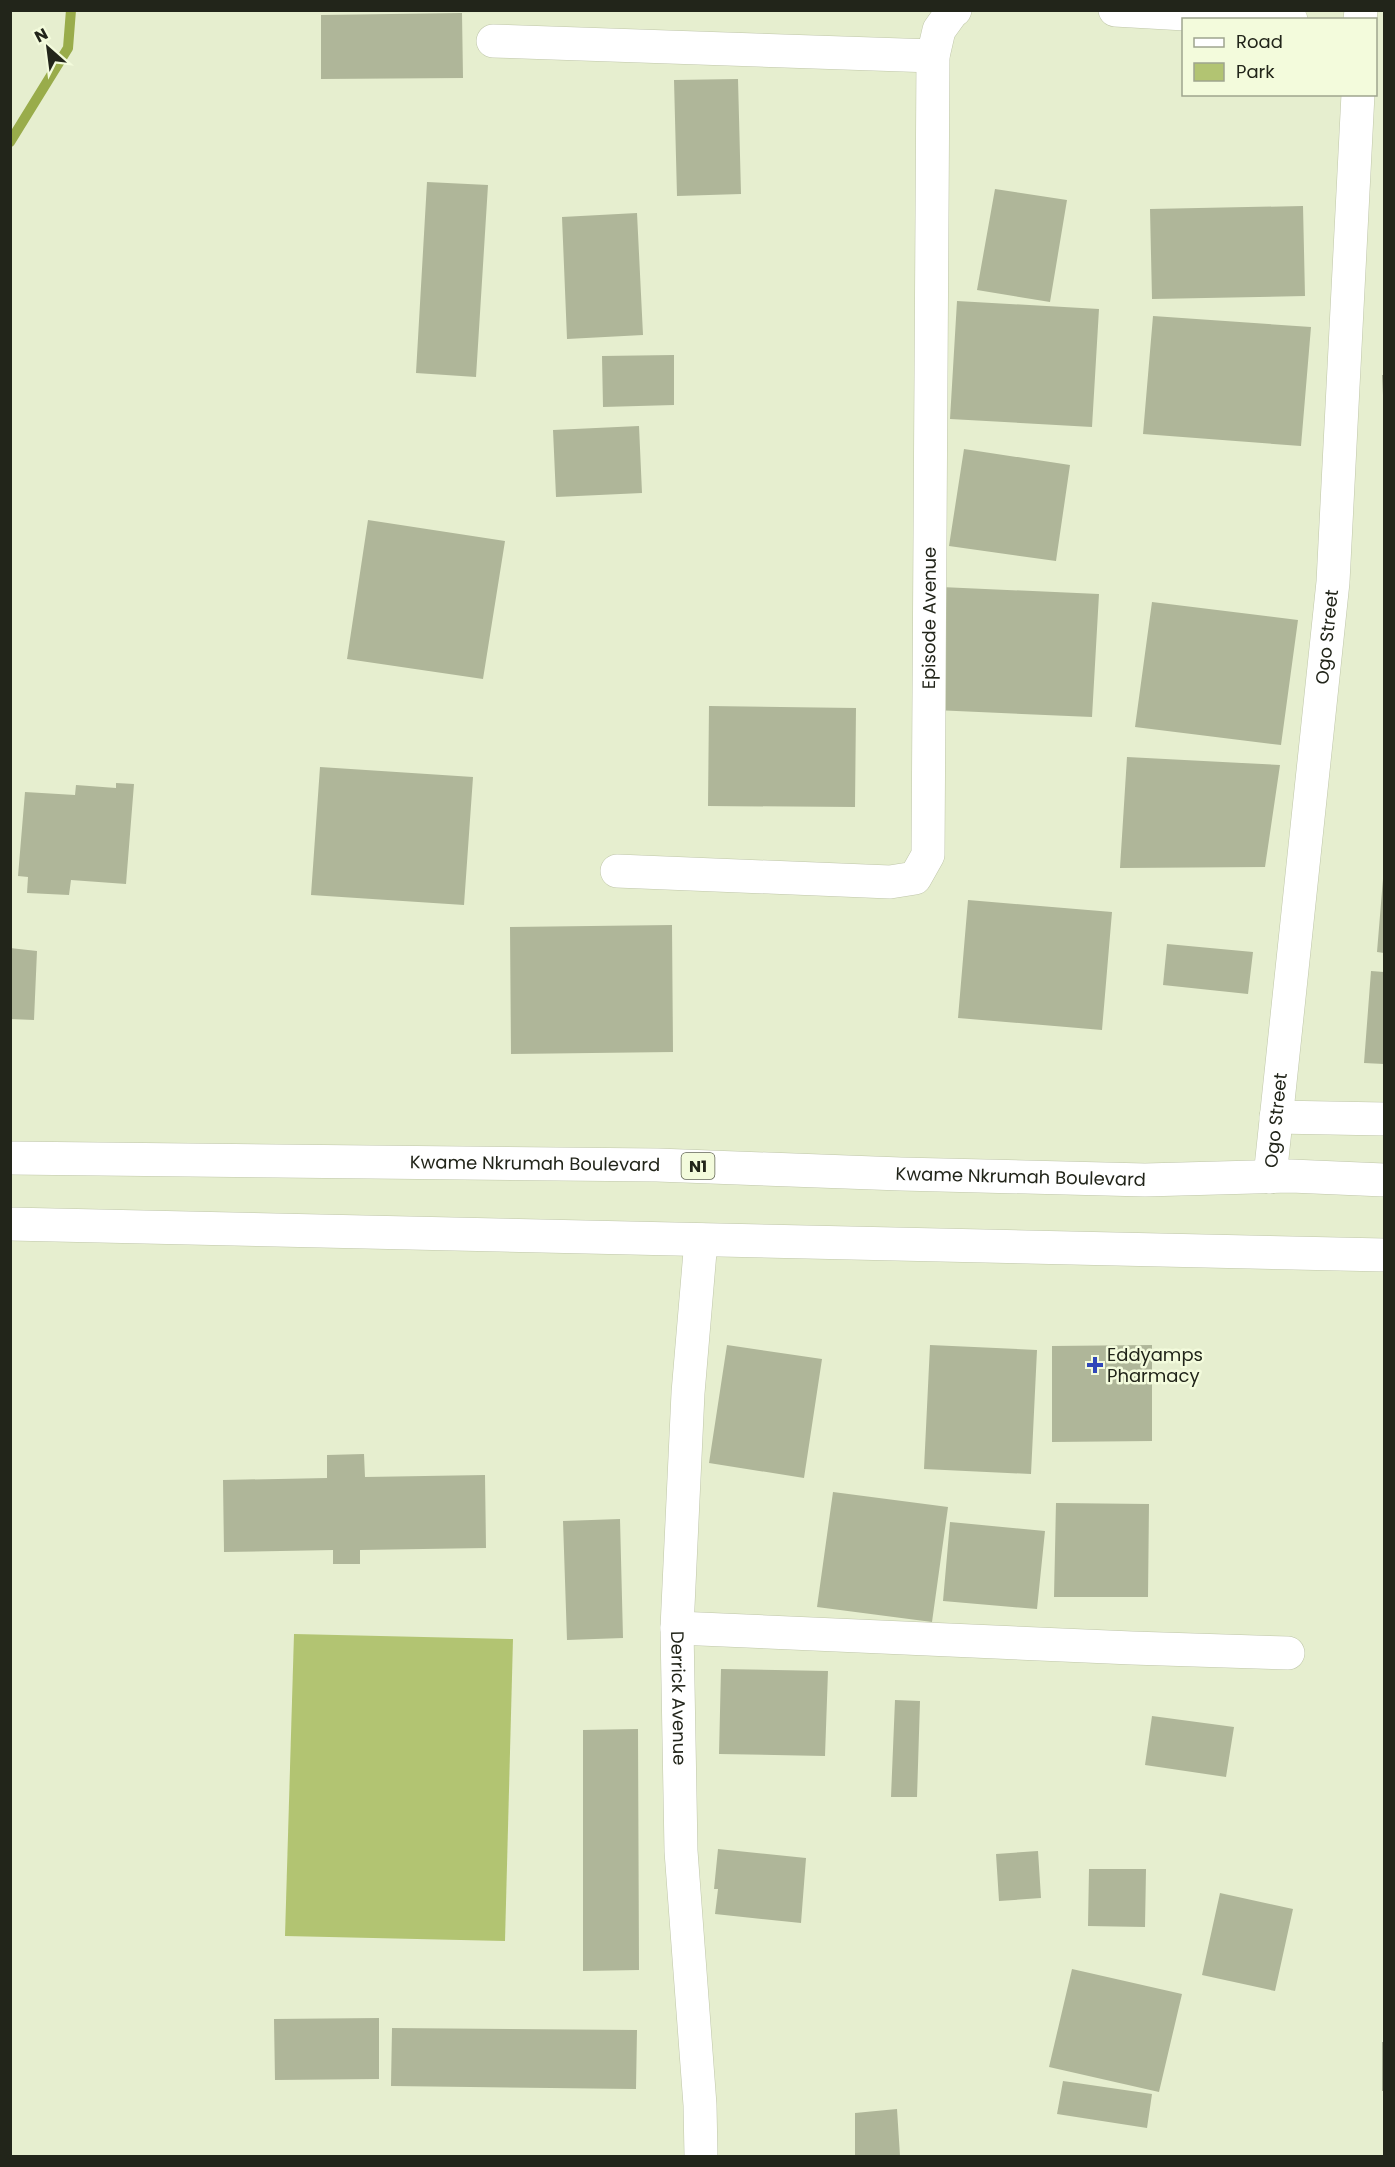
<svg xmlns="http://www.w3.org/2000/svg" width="1395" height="2167" viewBox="0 0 1395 2167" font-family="Poppins,sans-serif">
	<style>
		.park { fill: #b2c472 }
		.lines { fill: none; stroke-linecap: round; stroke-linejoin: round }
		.stream { stroke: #99ac4b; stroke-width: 10 }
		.building { fill: #afb699 }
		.minor-casing { stroke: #bfc6a9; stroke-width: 34 }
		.highway-casing { stroke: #bfc6a9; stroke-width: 34 }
		.minor { stroke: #fff; stroke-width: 33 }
		.highway { stroke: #fff; stroke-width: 33 }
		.poi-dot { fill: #3047b8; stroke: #f3fbdc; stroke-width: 2 }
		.labels { text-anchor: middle; stroke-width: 5; stroke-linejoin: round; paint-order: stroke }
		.shield { fill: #f3fbdc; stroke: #616554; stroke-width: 1.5 }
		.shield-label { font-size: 16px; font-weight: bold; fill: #22251a }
		.street-label { font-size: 18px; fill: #22251a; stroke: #f3fbdc }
		.poi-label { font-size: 18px; fill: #22251a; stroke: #f3fbdc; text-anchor: start }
	</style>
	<rect width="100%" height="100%" fill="#e6eecf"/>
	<path class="park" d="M294,1634L513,1639L505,1941L285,1936Z"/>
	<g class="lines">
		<path class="stream" d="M10,142L68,48L71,10"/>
	</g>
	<path class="building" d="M462,13L463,78L321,79V15Z
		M738,79L741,194L677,196L674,80Z
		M427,182L488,185L476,377L416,373Z
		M995,189L1067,200L1050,302L977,290Z
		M1303,206L1305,296L1152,299L1150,209Z
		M637,213L643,335L567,339L562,217Z
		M957,301L1099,309L1092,427L950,419Z
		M1153,316L1311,327L1301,446L1143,434Z
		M674,355V405L603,407L602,356Z
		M1382,375H1384V395H1383Z
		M639,426L642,493L556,497L553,430Z
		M964,449L1070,465L1056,561L949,546Z
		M368,520L505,541L483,679L347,659Z
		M941,587L1099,594L1092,717L934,710Z
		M1152,602L1298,620L1281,745L1135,727Z
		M709,706L856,708L855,807L708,806Z
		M1127,757L1280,765L1265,867L1120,868Z
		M320,767L473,777L464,905L311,895Z
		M116,783L134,784L126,884L71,880L69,895L27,893L28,877L18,876L25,792L75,795L76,785L116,788Z
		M1383,879H1384V953L1377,952Z
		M968,900L1112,912L1102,1030L958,1018Z
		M672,925L673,1052L511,1054L510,927Z
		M1167,944L1253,952L1248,994L1163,985Z
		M10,948L37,951L34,1020L10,1019Z
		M1371,971L1384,972V1064L1364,1063Z
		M727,1345L822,1359L804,1478L709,1463Z
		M930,1345L1037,1350L1031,1474L924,1469Z
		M1152,1345V1441L1052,1442V1346Z
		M364,1454L365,1477L485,1475L486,1548L360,1550V1564H333V1550L224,1552L223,1480L327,1478V1455Z
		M833,1492L948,1507L932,1622L817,1607Z
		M1056,1503L1149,1504L1148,1597H1054Z
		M620,1519L623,1638L567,1640L563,1521Z
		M950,1522L1045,1531L1037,1609L943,1601Z
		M721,1669L828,1671L825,1756L719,1754Z
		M895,1700L920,1701L917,1797H891Z
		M1152,1716L1234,1727L1226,1777L1145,1765Z
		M638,1729L639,1970L583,1971V1730Z
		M718,1849L806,1858L801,1923L715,1914L718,1889H714Z
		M1038,1851L1041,1898L999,1901L996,1854Z
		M1089,1869H1146L1145,1927L1088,1926Z
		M1220,1893L1293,1909L1275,1991L1202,1975Z
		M1072,1969L1182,1994L1159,2092L1049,2067Z
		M379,2018V2079L275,2080L274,2019Z
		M392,2028L637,2030L636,2089L391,2086Z
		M1382,2042H1384V2091H1382Z
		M1063,2081L1152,2094L1147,2128L1057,2114Z
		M897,2109L900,2156H855V2113Z"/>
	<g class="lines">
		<defs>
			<g id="minor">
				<path d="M1115,10L1291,20"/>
				<path d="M1360,20L1361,10"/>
				<path d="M493,41L933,56"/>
				<path id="s1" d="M617,871L890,882L915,878L928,855L933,56L939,30L952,12L955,10"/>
				<path d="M1276,1117L1384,1119"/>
				<path id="s2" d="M1270,1177L1333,582L1358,94"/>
				<path id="s3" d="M701,1240L688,1393L677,1628L681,1851L700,2105L701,2156"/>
				<path d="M677,1628L1132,1648L1288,1653"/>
			</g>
			<g id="highway">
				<path id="s4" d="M10,1158L657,1165L901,1174L1145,1180L1291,1176L1384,1180"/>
				<path d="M10,1224L1384,1255"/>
			</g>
		</defs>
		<use href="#minor" class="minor-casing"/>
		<use href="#highway" class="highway-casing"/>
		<use href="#minor" class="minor"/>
		<use href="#highway" class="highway"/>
	</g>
	<path class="poi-dot" d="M1092 1356h6v6h6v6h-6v6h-6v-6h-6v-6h6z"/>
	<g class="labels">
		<rect class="shield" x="681.5" y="1153" width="33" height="26" rx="4.5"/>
		<g class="shield-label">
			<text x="698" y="1172">N1</text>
		</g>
		<g class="street-label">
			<text dy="6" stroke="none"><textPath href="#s1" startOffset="562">Episode Avenue</textPath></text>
			<text dy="6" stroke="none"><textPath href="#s2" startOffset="543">Ogo Street</textPath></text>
			<text dy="6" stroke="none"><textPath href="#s2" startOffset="57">Ogo Street</textPath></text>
			<text dy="6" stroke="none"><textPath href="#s4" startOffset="525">Kwame Nkrumah Boulevard</textPath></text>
			<text dy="6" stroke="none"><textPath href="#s4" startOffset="1011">Kwame Nkrumah Boulevard</textPath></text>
			<text dy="6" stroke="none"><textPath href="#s3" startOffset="459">Derrick Avenue</textPath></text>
		</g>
		<g class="poi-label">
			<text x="1107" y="1361">Eddyamps<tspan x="1107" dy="21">Pharmacy</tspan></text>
		</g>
	</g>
	<rect width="1395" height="2167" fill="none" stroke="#22251a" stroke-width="24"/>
	<rect x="1182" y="18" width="195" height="78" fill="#f3fbdc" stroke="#9fa58e" stroke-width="1.5"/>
	<rect x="1194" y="38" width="30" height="9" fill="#ffffff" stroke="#9fa58e" stroke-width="1.5"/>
	<text x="1236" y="48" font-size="18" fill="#22251a">Road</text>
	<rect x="1194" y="63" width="30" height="18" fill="#b2c472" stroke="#9fa58e" stroke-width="1.5"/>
	<text x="1236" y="78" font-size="18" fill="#22251a">Park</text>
	<g transform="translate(48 48) rotate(332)" stroke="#f3fbdc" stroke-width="4.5" paint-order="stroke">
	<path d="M0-4.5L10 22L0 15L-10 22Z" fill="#22251a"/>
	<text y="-9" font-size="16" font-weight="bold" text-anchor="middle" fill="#22251a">N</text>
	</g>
</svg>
